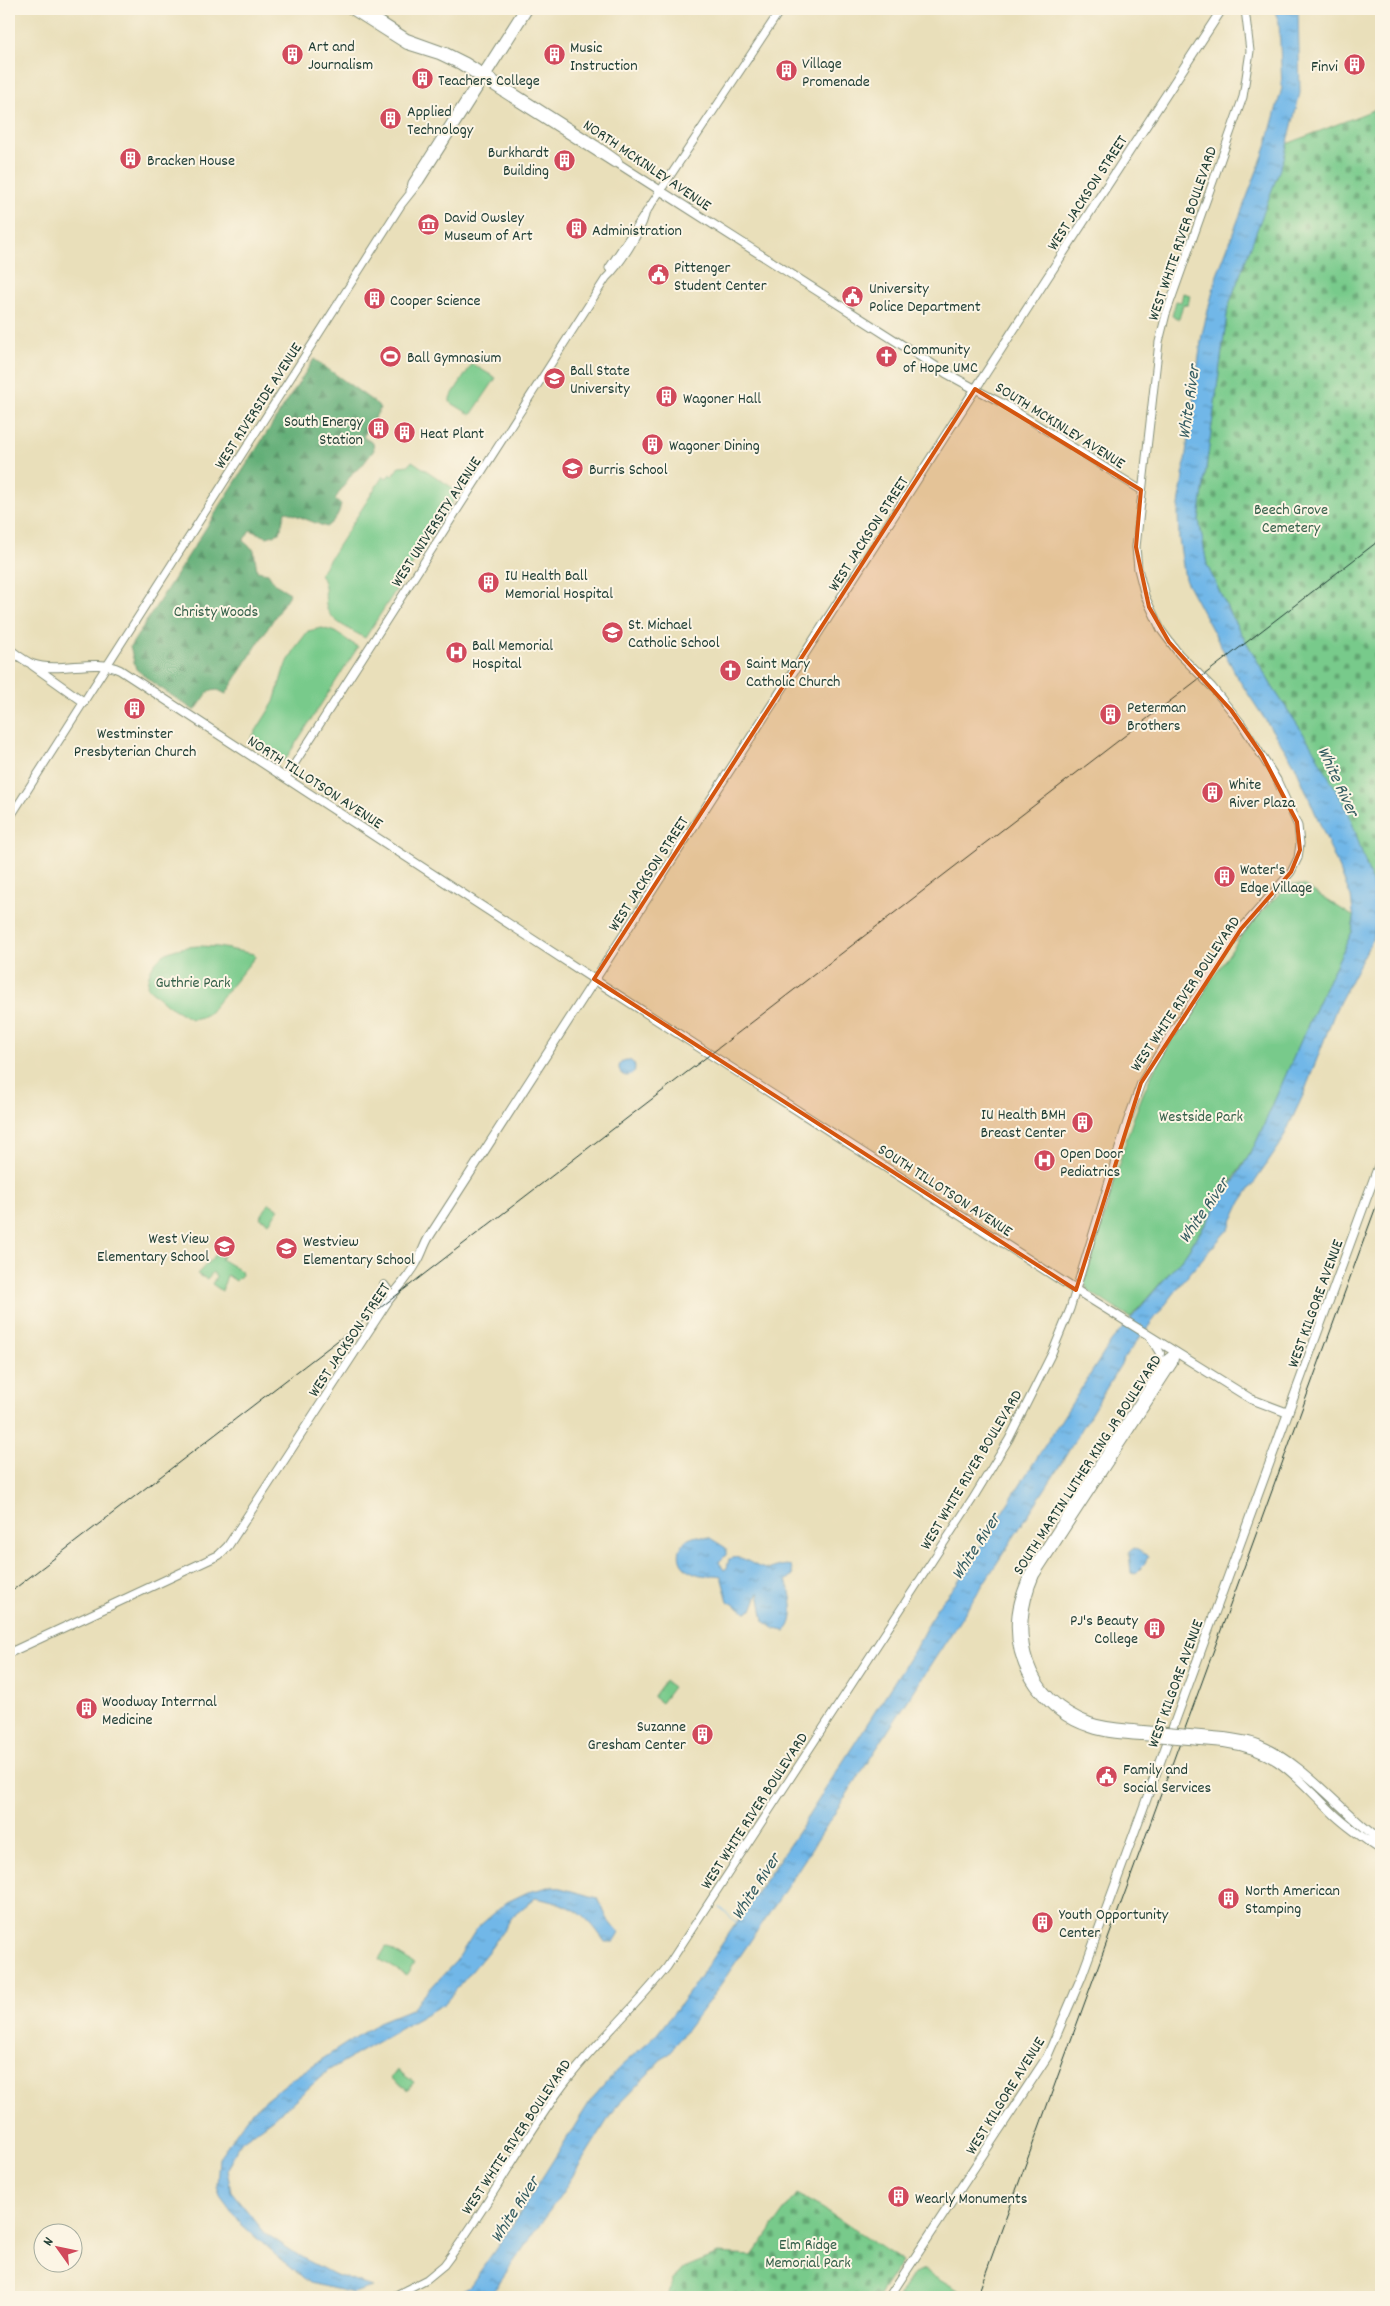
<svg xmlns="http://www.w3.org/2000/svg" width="1390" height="2306" viewBox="0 0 1390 2306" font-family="Dekko,sans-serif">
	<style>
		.forest { fill: url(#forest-firs); stroke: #407656 }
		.cemetery { fill: url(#cemetery-stones); stroke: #4c8460 }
		.park { fill: #78ca8b; stroke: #4c8460 }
		.water { fill: url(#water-ripples); stroke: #487a8e }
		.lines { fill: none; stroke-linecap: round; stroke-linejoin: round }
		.stream { stroke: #71b7e8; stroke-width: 1 }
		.tertiary-casing { stroke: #848e77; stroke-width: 9 }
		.secondary-casing { stroke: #848e77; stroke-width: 10 }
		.tertiary { stroke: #fff; stroke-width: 7 }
		.secondary { stroke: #fff; stroke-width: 8 }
		.rail { stroke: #1f3d34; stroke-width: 1 }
		.secondary-bridge-casing { stroke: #848e77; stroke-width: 10; stroke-linecap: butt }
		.secondary-bridge { stroke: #fff; stroke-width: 8 }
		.marked { fill: #d45610; fill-opacity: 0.2; stroke: #d45610; stroke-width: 4; stroke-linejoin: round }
		.labels { text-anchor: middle; stroke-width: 4; stroke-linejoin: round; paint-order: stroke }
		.poi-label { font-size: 16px; fill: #1f3d34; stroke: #fcf5e5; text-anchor: start }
		.street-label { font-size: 16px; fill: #1f3d34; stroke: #fcf5e5 }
		.park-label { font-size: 16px; fill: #35604a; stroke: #fcf5e5 }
		.water-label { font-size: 18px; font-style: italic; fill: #345c61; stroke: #fcf5e5 }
	</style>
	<defs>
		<pattern id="forest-firs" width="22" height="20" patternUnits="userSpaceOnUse" patternTransform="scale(1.25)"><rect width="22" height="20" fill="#62ae77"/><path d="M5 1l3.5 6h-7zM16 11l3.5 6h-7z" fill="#508f62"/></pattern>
		<pattern id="cemetery-stones" width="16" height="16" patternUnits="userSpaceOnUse" patternTransform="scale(1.25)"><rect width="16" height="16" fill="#78ca8b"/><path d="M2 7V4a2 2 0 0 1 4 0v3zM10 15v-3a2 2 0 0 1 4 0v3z" fill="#62a572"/></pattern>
		<pattern id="water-ripples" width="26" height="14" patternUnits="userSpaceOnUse" patternTransform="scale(1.25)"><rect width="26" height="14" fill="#71b7e8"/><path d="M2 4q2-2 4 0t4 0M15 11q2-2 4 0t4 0" fill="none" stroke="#5c96bd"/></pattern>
	</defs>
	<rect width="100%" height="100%" fill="#fcf5e5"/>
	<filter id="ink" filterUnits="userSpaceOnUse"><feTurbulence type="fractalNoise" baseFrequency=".02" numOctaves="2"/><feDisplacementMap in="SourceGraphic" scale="10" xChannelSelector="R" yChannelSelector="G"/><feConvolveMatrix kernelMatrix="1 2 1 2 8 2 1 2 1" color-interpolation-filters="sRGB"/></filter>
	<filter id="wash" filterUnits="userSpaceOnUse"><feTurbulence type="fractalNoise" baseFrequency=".0096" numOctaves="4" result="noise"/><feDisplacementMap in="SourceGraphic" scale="20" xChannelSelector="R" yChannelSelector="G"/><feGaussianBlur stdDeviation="1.12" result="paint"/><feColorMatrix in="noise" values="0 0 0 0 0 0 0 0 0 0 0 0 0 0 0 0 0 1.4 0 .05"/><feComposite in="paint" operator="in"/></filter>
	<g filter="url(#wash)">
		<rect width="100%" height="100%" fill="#e9dfba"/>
		<path class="forest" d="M314,359L378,405L380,409L363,437L373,443L374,450L361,467L353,472L335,499L341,504C340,513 334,522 326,527L285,511L280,533L267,537L250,530L243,541L254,550L257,571L268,573L275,584L290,593L226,694L218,690L209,691L195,711L153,683L136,669L130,647Z"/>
		<path class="cemetery" d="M1381,107V925L1376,922L1377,918L1310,744L1273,688L1230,614L1207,565L1199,520L1228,307L1287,144Z
			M796,2194L822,2208L902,2261L878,2297H668L673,2280L684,2268L718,2254L752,2256Z"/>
		<path class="park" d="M1183,293L1190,295L1188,305L1183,304L1179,319L1172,316L1176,301L1181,302Z
			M472,364L496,378L471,415L450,402V398Z
			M412,461L459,492L365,638C352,630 328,621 326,605C324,591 328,588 320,574L383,476L386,479L390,474L393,476L399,466L409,465Z
			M322,628L335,632L358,647L285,760L280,761L249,742L274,702L284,669L296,647L308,631Z
			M1292,884L1305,886L1354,917L1352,932L1318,1002L1255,1145L1185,1255L1130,1318L1090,1292L1083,1283C1107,1221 1117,1155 1143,1094C1161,1049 1191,1010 1218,970C1239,939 1261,906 1292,884Z
			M200,946L218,947L254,954L255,957L209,1013L202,1017L191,1019L169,1006L147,987C149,955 171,947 200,946Z
			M269,1203L279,1209L269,1223L260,1218Z
			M220,1250L226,1252L221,1259L241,1271L242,1275L236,1281L227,1275L222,1291L212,1284L216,1277L213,1272L207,1279L197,1274Z
			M665,1681L673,1687L661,1703L653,1697Z
			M386,1947L414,1964L406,1975L379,1959Z
			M397,2070L414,2082L408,2090L391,2078Z
			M924,2270L926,2271L970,2297H898L913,2274Z"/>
		<path class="water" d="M1274,9H1298L1300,93L1284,158L1228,307L1199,520L1207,565L1230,614L1273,688L1309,742L1349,813L1375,892L1377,918L1372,940L1336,1009L1304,1093L1280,1145L1241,1202L1229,1228L1190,1273L1127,1354L1054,1475L779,1899L712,1997L671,2050L615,2108L562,2193L489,2297H458L472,2283L513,2224L591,2100L618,2069L657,2034L688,1994L798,1832L915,1649L937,1607L957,1583L1111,1342L1185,1255L1231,1186L1255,1145L1318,1002L1352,932L1354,920L1351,897L1295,765L1239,680L1185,579L1179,539L1178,513L1202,334L1217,275L1265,150L1282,88L1279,22Z
			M619 1068a8 8 0 1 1 16 0a8 8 0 1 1-16 0Z
			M698,1536L710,1538L726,1548V1555L719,1562L724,1570L727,1568L729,1559C744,1553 753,1568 767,1569C775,1569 783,1563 791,1566L793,1575L786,1581C792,1593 797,1622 785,1631L775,1629L764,1621L759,1592L752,1610L746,1612L728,1601L721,1576C710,1573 705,1579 690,1571C672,1561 678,1538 698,1536Z
			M1134,1548L1148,1556L1145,1564L1135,1574L1131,1573L1129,1552Z
			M553,1886L598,1898L607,1918L619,1933L614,1942H605C583,1910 572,1905 535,1898L513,1916L491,1948L445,2003L329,2070L280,2113L239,2143L227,2170L231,2191L265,2233L301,2257L333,2274L372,2287L353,2293L310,2283L279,2258L240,2223L221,2197L217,2186L219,2157L253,2110L292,2079L379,2022L411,2009L457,1960L477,1928L507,1902L528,1892Z"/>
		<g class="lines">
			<path class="stream" d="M720,1907L738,1924"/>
		</g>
	</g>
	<g filter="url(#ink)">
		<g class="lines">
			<defs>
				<path id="tertiary" d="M410,191L412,183L523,9
					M609,268L781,9
					M975,389L1006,405L1141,490
					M286,777L606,278C619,266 641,232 645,215
					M9,819L401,205L420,181L529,9
					M392,2297L427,2279L444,2265C487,2209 520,2144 562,2087C594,2044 634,2009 667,1967L972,1500L1009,1439L1052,1353L1070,1309L1127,1122L1141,1083L1170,1035L1241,929L1291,872L1298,858L1300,844L1298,826L1277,780L1241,723L1212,687L1179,654L1161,630L1145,596L1138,569L1136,547L1159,342L1166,314L1243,97L1250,51L1245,9"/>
				<path id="secondary" d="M350,9L407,45L439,55L460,65L614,163
					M362,9L407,38L446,52L466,62L596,145L617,160L619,164L661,191L946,373L975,389
					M9,649C16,654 24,661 32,664C61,674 94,657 120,670L601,984L1076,1290L1251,1399L1288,1413
					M32,665L84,702
					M384,1285L392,1296
					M1152,1340L1160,1353L1158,1368
					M9,1653L219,1555L228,1546L388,1301C398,1288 409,1277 417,1262C422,1254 424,1245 429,1237L1045,281L1222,9
					M1143,1730C1125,1728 1107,1728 1090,1722C1026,1698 1009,1634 1035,1575L1173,1363L1175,1353
					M1142,1736C1125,1735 1107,1734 1090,1728C1044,1713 1013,1667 1016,1620C1017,1603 1023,1588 1030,1572L1167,1359L1175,1353
					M1224,1737C1236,1739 1248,1740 1258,1744C1305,1763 1340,1811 1381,1841
					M1224,1743C1281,1751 1296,1778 1335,1815C1349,1828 1365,1839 1381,1850
					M889,2297L1047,2057L1081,1978L1381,1159"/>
			</defs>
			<use href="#tertiary" class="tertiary-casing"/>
			<use href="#secondary" class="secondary-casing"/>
			<use href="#tertiary" class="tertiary"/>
			<use href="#secondary" class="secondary"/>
			<path class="rail" d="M9,1593L1381,539
				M977,2297L1381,1193"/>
			<defs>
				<path id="secondary-bridge" d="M1143,1730L1224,1737
					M1142,1736L1224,1743"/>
			</defs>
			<use href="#secondary-bridge" class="secondary-bridge-casing"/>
			<use href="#secondary-bridge" class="secondary-bridge"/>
		</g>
	</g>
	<path class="marked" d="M975,389L1141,490L1136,547L1149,607L1169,642L1231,710L1262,755L1297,822L1300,850L1291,872L1241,929L1141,1083L1076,1290L594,979Z"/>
	<defs>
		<symbol id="building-disc" viewBox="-11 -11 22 22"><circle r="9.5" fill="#d1495b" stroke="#fcf5e5"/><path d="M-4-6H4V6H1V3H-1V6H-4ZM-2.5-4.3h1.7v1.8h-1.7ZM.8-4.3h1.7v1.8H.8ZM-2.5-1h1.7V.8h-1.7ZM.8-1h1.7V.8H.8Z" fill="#fff"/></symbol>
		<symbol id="museum-disc" viewBox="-11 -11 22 22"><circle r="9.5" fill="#d1495b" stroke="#fcf5e5"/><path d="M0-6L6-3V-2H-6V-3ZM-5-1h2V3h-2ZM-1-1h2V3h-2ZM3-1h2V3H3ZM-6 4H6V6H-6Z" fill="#fff"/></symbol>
		<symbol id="civic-disc" viewBox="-11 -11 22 22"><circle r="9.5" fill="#d1495b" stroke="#fcf5e5"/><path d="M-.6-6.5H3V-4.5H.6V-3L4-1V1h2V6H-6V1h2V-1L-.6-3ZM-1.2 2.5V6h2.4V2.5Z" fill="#fff"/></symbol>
		<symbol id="stadium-disc" viewBox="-11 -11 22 22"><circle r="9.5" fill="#d1495b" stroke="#fcf5e5"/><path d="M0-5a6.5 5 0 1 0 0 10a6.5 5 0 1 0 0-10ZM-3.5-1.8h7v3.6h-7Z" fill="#fff"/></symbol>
		<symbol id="church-disc" viewBox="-11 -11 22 22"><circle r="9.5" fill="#d1495b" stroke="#fcf5e5"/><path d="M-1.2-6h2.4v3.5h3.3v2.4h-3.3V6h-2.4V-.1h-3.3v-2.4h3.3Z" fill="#fff"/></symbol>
		<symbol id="university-disc" viewBox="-11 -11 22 22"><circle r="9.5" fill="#d1495b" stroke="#fcf5e5"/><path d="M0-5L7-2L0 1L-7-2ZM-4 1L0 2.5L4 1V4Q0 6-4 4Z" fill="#fff"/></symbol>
		<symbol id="school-disc" viewBox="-11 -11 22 22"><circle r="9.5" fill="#d1495b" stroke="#fcf5e5"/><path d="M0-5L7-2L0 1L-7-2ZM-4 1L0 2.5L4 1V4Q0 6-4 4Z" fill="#fff"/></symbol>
		<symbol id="hospital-disc" viewBox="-11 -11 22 22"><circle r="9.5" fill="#d1495b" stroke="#fcf5e5"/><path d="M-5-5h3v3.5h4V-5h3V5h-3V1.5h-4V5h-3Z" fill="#fff"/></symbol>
	</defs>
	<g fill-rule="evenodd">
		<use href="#building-disc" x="280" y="42" width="25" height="25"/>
		<use href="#building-disc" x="542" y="42" width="25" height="25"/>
		<use href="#building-disc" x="1342" y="52" width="25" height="25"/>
		<use href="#building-disc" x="774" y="58" width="25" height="25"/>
		<use href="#building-disc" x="410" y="66" width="25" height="25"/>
		<use href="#building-disc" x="378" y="106" width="25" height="25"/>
		<use href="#building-disc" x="118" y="146" width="25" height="25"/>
		<use href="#building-disc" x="552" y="148" width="25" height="25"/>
		<use href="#museum-disc" x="416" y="212" width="25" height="25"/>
		<use href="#building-disc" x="564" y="216" width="25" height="25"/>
		<use href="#civic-disc" x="646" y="262" width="25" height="25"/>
		<use href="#civic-disc" x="840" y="284" width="25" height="25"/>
		<use href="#building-disc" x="362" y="286" width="25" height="25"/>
		<use href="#stadium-disc" x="378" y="344" width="25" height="25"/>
		<use href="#church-disc" x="874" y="344" width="25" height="25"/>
		<use href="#university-disc" x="542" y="366" width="25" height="25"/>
		<use href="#building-disc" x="654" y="384" width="25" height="25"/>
		<use href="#building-disc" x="366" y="416" width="25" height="25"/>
		<use href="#building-disc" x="392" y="420" width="25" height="25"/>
		<use href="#building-disc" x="640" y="432" width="25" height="25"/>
		<use href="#school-disc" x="560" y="456" width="25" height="25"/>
		<use href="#building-disc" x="476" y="570" width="25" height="25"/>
		<use href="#school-disc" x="600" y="620" width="25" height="25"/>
		<use href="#hospital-disc" x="444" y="640" width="25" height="25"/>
		<use href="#church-disc" x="718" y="658" width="25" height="25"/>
		<use href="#building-disc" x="122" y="696" width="25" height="25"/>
		<use href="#building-disc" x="1098" y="702" width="25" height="25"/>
		<use href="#building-disc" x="1200" y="780" width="25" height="25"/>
		<use href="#building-disc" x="1212" y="864" width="25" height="25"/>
		<use href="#building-disc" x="1070" y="1110" width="25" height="25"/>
		<use href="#hospital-disc" x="1032" y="1148" width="25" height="25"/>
		<use href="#school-disc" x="212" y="1234" width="25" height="25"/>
		<use href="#school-disc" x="274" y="1236" width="25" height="25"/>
		<use href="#building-disc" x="1142" y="1616" width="25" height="25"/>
		<use href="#building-disc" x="74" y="1696" width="25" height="25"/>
		<use href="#building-disc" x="690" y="1722" width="25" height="25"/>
		<use href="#civic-disc" x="1094" y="1764" width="25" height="25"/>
		<use href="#building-disc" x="1216" y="1886" width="25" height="25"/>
		<use href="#building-disc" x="1030" y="1910" width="25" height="25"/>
		<use href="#building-disc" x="886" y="2184" width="25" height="25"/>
	</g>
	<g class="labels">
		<g class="poi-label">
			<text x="308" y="51">Art and<tspan x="308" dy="18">Journalism</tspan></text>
			<text x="570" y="52">Music<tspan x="570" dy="18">Instruction</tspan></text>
			<text x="802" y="68">Village<tspan x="802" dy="18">Promenade</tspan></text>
			<text x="1338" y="71" text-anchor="end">Finvi</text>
			<text x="438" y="85">Teachers College</text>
			<text x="407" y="116">Applied<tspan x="407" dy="18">Technology</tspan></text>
			<text x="549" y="157" text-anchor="end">Burkhardt<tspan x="549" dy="18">Building</tspan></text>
			<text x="147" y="165">Bracken House</text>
			<text x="444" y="222">David Owsley<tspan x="444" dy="18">Museum of Art</tspan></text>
			<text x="592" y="235">Administration</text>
			<text x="674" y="272">Pittenger<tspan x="674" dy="18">Student Center</tspan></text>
			<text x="869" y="293">University<tspan x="869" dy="18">Police Department</tspan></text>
			<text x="390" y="305">Cooper Science</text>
			<text x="903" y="354">Community<tspan x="903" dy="18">of Hope UMC</tspan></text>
			<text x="407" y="362">Ball Gymnasium</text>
			<text x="570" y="375">Ball State<tspan x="570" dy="18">University</tspan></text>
			<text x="683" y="403">Wagoner Hall</text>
			<text x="363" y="426" text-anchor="end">South Energy<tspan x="363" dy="18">Station</tspan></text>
			<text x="420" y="438">Heat Plant</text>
			<text x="669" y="450">Wagoner Dining</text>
			<text x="589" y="474">Burris School</text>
			<text x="505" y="580">IU Health Ball<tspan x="505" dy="18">Memorial Hospital</tspan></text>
			<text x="628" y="629">St. Michael<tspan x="628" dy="18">Catholic School</tspan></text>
			<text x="472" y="650">Ball Memorial<tspan x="472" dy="18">Hospital</tspan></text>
			<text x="746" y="668">Saint Mary<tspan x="746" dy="18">Catholic Church</tspan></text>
			<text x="1127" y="712">Peterman<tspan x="1127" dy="18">Brothers</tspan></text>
			<text x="135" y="738" text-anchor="middle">Westminster<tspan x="135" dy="18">Presbyterian Church</tspan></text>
			<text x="1229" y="789">White<tspan x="1229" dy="18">River Plaza</tspan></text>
			<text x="1240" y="874">Water's<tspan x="1240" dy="18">Edge Village</tspan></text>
			<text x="1066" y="1119" text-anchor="end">IU Health BMH<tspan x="1066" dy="18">Breast Center</tspan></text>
			<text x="1060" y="1158">Open Door<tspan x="1060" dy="18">Pediatrics</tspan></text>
			<text x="209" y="1243" text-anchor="end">West View<tspan x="209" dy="18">Elementary School</tspan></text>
			<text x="303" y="1246">Westview<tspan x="303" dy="18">Elementary School</tspan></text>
			<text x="1138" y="1625" text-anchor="end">PJ's Beauty<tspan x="1138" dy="18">College</tspan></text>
			<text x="102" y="1706">Woodway Interrnal<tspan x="102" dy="18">Medicine</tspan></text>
			<text x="686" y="1731" text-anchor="end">Suzanne<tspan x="686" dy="18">Gresham Center</tspan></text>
			<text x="1123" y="1774">Family and<tspan x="1123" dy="18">Social Services</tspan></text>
			<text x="1245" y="1895">North American<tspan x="1245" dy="18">Stamping</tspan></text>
			<text x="1059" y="1919">Youth Opportunity<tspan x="1059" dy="18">Center</tspan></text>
			<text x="915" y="2203">Wearly Monuments</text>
		</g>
		<g class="street-label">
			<text transform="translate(648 164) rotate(34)" y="6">NORTH MCKINLEY AVENUE</text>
			<text transform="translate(1086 192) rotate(-57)" y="6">WEST JACKSON STREET</text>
			<text transform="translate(1181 233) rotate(-71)" y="6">WEST WHITE RIVER BOULEVARD</text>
			<text transform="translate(257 405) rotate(-57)" y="6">WEST RIVERSIDE AVENUE</text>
			<text transform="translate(1061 424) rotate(32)" y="6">SOUTH MCKINLEY AVENUE</text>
			<text transform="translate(435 521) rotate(-57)" y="6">WEST UNIVERSITY AVENUE</text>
			<text transform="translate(867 533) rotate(-57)" y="6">WEST JACKSON STREET</text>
			<text transform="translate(316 781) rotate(33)" y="6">NORTH TILLOTSON AVENUE</text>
			<text transform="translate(647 873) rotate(-57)" y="6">WEST JACKSON STREET</text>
			<text transform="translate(1184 993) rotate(-56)" y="6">WEST WHITE RIVER BOULEVARD</text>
			<text transform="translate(946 1189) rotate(33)" y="6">SOUTH TILLOTSON AVENUE</text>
			<text transform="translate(1314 1303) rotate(-70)" y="6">WEST KILGORE AVENUE</text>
			<text transform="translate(348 1339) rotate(-56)" y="6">WEST JACKSON STREET</text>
			<text transform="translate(1086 1464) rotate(-57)" y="6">SOUTH MARTIN LUTHER KING JR BOULEVARD</text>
			<text transform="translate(970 1469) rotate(-59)" y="6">WEST WHITE RIVER BOULEVARD</text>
			<text transform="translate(1174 1683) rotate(-70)" y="6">WEST KILGORE AVENUE</text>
			<text transform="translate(753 1810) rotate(-57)" y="6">WEST WHITE RIVER BOULEVARD</text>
			<text transform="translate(1004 2095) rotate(-58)" y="6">WEST KILGORE AVENUE</text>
			<text transform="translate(515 2136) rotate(-56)" y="6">WEST WHITE RIVER BOULEVARD</text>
		</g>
		<g class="park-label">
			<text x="1291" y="514">Beech Grove<tspan x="1291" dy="18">Cemetery</tspan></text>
			<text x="216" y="616">Christy Woods</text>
			<text x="193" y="987">Guthrie Park</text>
			<text x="1201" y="1121">Westside Park</text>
			<text x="808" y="2249">Elm Ridge<tspan x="808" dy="18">Memorial Park</tspan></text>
		</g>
		<g class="water-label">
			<text transform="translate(1188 402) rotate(-82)" y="6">White River</text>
			<text transform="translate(1339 781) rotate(65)" y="6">White River</text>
			<text transform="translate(1203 1210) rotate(-55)" y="6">White River</text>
			<text transform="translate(975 1546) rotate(-57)" y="6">White River</text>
			<text transform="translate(755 1886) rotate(-57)" y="6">White River</text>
			<text transform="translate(514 2209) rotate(-57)" y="6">White River</text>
		</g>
	</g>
	<rect width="1390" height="2306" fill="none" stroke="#fcf5e5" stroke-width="30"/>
	<g transform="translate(58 2248) rotate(303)"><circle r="24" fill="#fcf5e5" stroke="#a4ab9e"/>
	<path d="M0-4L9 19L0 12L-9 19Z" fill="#d1495b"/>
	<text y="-8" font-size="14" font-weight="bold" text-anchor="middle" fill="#1f3d34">N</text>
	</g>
</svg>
